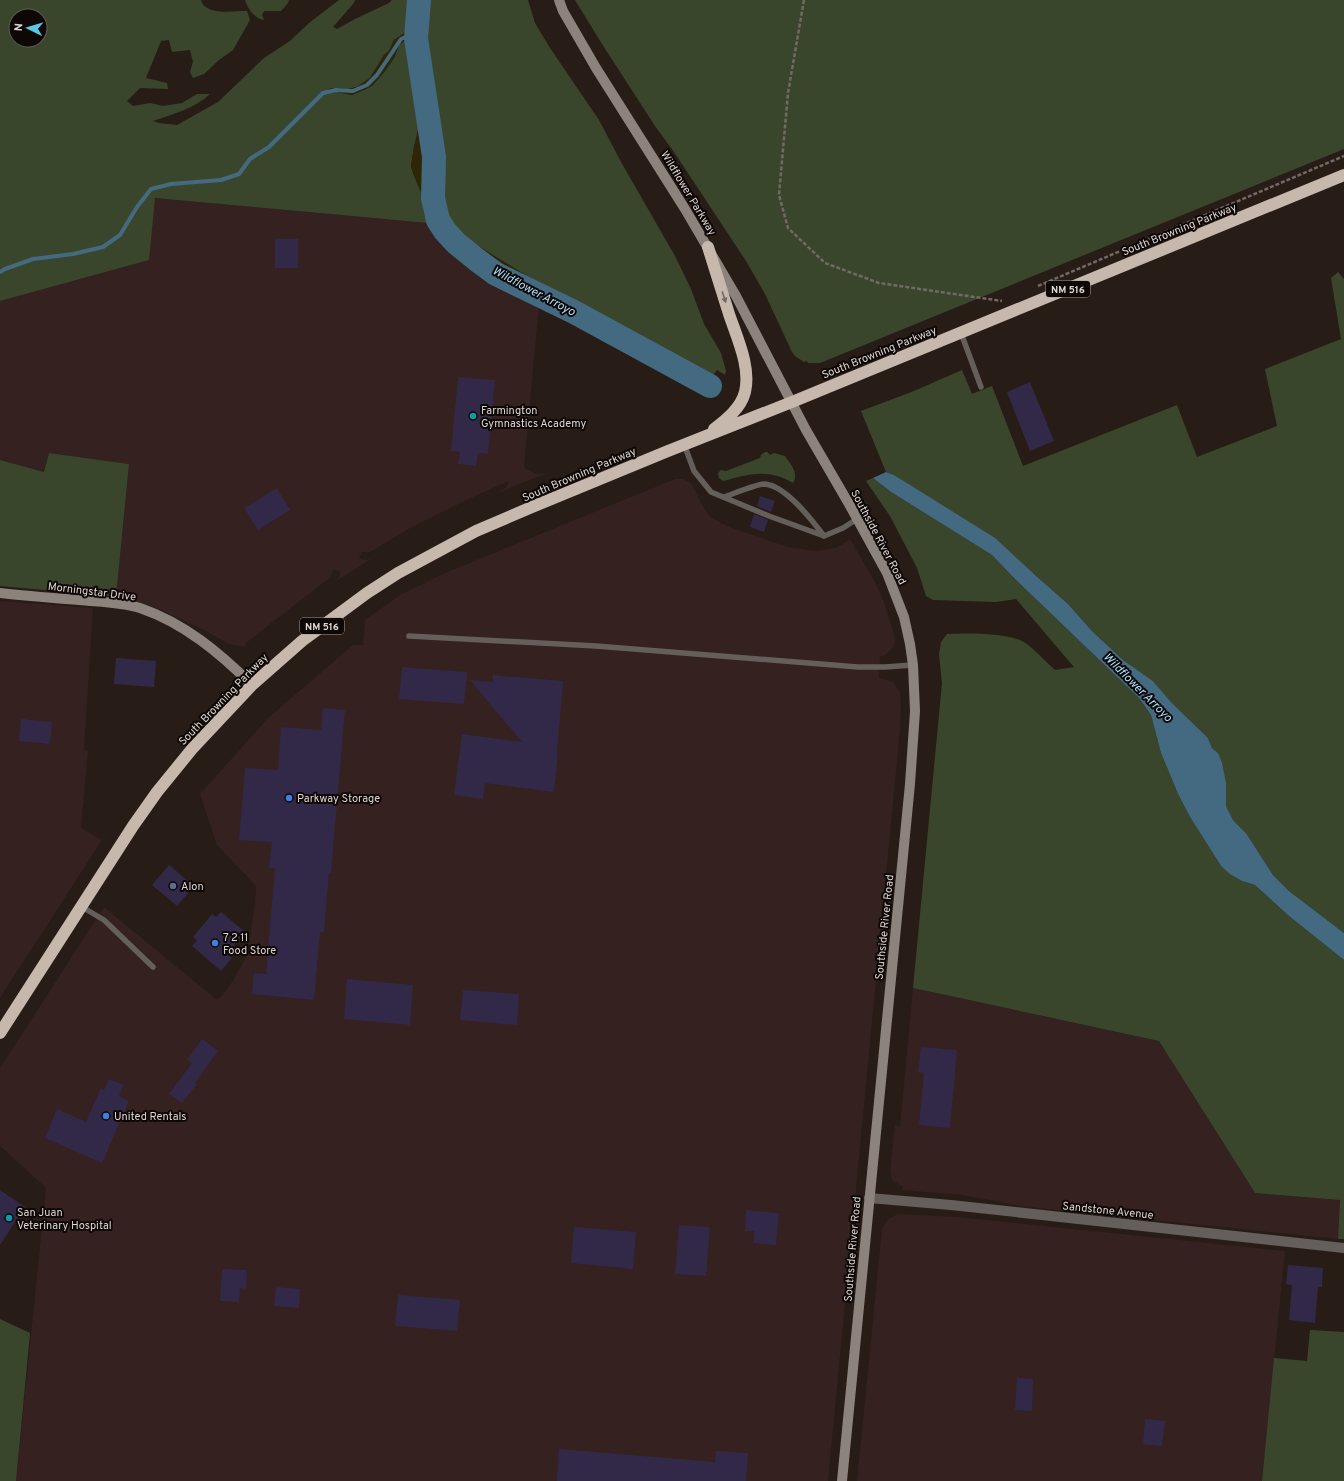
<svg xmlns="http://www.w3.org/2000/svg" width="1344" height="1481" viewBox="0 0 1344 1481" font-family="Overpass,sans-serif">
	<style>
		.industrial { fill: #342120 }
		.green { fill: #3a462c; fill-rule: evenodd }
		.sand { fill: #2e2605 }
		.water { fill: #436a80 }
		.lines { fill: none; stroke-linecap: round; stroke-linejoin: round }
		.stream { stroke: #436a80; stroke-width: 4 }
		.river { stroke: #436a80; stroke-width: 24 }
		.building { fill: #322948 }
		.path { stroke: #736864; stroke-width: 2.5; stroke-dasharray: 4 2; stroke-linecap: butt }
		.lane { stroke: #645f5a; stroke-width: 5.5 }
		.street { stroke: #645f5a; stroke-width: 10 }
		.secondary { stroke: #8c837c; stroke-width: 10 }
		.highway { stroke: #c6b8ad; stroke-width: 12 }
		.oneway { fill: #736962 }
		.culture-dot { fill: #0f9aa8; stroke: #0d0806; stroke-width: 1.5 }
		.shop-dot { fill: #3f7fe0; stroke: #0d0806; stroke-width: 1.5 }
		.service-dot { fill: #5c6f8a; stroke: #0d0806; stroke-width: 1.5 }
		.labels { text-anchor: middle; stroke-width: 4; stroke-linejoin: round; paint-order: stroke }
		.shield { fill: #0d0806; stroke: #a09895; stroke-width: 1 }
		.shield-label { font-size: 10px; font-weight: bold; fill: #dfd5d2 }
		.street-label { font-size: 11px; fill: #dfd5d2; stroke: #0d0806 }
		.poi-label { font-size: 11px; fill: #dfd5d2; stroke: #0d0806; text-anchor: start }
		.water-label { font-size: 12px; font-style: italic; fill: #abdffe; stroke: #0d0806 }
	</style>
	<rect width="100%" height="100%" fill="#281c17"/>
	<path class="industrial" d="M154,198L428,223L440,242L468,268L485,281L539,305L524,467L526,469L536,474L547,473L495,494L506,488L509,481L479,494L412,527L370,552H362L359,558L361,559L367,560L373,558L335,582L339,577L340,571L333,570L331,577L284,613L245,644V647L229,644L202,629L158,609L129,599L116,597L129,464L49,453L45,472L0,460V301L148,260Z
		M675,479H684L691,483L705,510L712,518L729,527L788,547L815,551L836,548L850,539L875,582L884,602L895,637L894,646L891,650L885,655L880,657L879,678L893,682L900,692L901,704L900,730L828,1481H16L46,1188L0,1146V1068L104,907L217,1000L223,995L232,982L243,963L248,952L255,903L256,886L217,845L200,794L268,718L353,645H363L365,620L400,595L445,573Z
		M0,601L93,608L84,750H88L81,828L102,840L0,998Z
		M913,988L1159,1041L1255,1193L1340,1200L1338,1239L1020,1206L963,1195L902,1190L903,1187L893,1181L890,1172L895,1125L900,1126Z
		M897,1214L957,1217L1285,1251L1262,1481H857L882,1229L887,1220Z"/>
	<path class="green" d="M0,0H201C205,16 234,11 247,11L250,20L233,50L219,60L204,74L193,78L190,72L193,62L190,50L172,52L169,40L161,41L146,78L167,83L168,89L140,88L127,101L133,106L150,103L163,106L182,103L197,94H210C194,109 173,114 153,121L159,123L177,125L218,102L264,58L290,41L309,23L339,0H355L353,4L333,27L337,29L355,19L389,3L392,0H413L412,28L394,40L389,51L384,55L370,78L357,87L347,89L338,88L324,92H337L352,95L366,89L373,85L385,71L394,58L399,45L408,38H412L413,41L419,126L414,147L411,166L413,173L423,197L424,213L428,223L155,198L149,260L0,301ZM16,16H40V40H16Z
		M245,0H289L288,3L281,11H264L262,15L264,20C255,19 248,9 245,0Z
		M425,0H528L535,23L550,48L599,120L621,162L675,256L691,289L704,324L721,353L726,371L725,375L717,370L714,374L715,379L682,362L563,298L478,246L461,234L451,225L445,215L442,205L441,191L442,150L436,99L423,33V12Z
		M575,0H1344V149L820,363H808L807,361L804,362L795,356L792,352L765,294L746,261L674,152L655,126L602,44Z
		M1338,272L1344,279V933L1289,891L1273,875L1246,833L1233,820L1226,806V783L1218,753L1212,748L1208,738L1171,702L1153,681L1123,660L1092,631L1068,604L1035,575L912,487L894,475L886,472L861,411L914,391L962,370L972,394L992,386L1023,466L1177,405L1197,457L1277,426L1265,369L1341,339L1331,278Z
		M765,452H767L770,455L774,453L785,456C791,465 799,473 793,483C769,468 749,474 723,481L719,478L718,473L721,470L726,471L760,458L761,455Z
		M49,453L129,464L116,597L100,595L0,586V460L44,472Z
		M873,478L891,492L992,555L1013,577L1139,698L1151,715L1161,753L1178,794L1190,817L1221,866L1242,881L1255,885L1289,916L1344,960V1239H1338L1340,1200L1255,1193L1159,1041L913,988L942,683L939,654L941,642L947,634C967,633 1011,632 1027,644C1037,652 1046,662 1055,670L1074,667L1016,599L996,602L933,600L926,596L917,568L890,516L866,481Z
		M0,1319L30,1333L16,1481H0Z
		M1310,1330L1344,1332V1481H1262L1274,1358L1307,1361Z"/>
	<path class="sand" d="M413,0H425L423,12V33L436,99L442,150L441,191L442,205L445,215L451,225L461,234L478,246L563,298L682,362L715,379L717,385L715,387L711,386L710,387L713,390L712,394H702L693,389L585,324L539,305L485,281L467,268L440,242L424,213L423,197L413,173L411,166L414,147L419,126L413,41L412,38H408L399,45L394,58L385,71L373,85L366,89L352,95L337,92L323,93L331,88L347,89L357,87L370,78L384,55L389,51L394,40L412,28Z"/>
	<path class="water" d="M886,472L894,475L995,538L1035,575L1068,604L1092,631L1123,660L1153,681L1171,702L1208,738L1212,748L1218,753L1222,763L1226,783V806L1233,820L1246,833L1273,875L1289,891L1344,933V960L1289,916L1255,885L1242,881L1230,874L1221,866L1190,817L1178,794L1161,753L1151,715L1139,698L1013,577L992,555L891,492L873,478Z"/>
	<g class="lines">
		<path class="stream" d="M0,272L5,269L33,259L73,254L103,247L120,235L137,207L151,189L171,184L221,180L239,174L250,159L269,147L323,93L336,90L353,91L367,85L377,75L401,39L410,35L416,38"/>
		<path class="river" d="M419,0L416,38L434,157L433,198L438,220L445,231L456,243L477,260L496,274L574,312L710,386"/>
	</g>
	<path class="building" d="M275,239H298V268H275Z
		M458,377L495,380L488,454L478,453L476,466L458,464L460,452L451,451Z
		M1030,382L1054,441L1030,451L1007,392Z
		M277,488L290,510L258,530L244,508Z
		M760,496L775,501L771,512L757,506Z
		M754,514L768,520L764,532L750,527Z
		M116,658L156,661L154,687L114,684Z
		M402,667L467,672L464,704L399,699Z
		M493,675L563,681L557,754H558L554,792L485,783L483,799L454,795L462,734L522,742L470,680L493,682Z
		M323,708L345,710L331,873H329L324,932H320L314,1000L252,994L254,973L266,974L275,868H269L272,842L239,840L245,768L278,770L281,727L321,730Z
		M21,719L52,722L50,744L19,741Z
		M169,865L194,886L177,906L152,885Z
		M221,912L245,932L226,954L232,958L221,971L192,946L197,940L193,937L212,914L216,917Z
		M347,979L413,985L410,1025L344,1019Z
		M463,990L519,994L517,1025L460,1020Z
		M202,1039L218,1051L195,1083L197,1084L182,1103L169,1094L192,1063L187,1060Z
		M921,1047L957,1050L950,1128L919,1125L924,1073L918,1072Z
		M109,1079L124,1085L119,1096L129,1101L102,1163L45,1138L57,1109L86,1122L101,1088L104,1090Z
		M0,1190L25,1207L0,1245Z
		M746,1210L779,1213L776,1245L754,1243V1231H745Z
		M679,1225L710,1227L706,1276L675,1274Z
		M574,1227L636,1232L633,1269L571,1263Z
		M1288,1265L1323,1268L1322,1287H1318L1315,1323L1289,1320L1292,1285L1286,1284Z
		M222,1269L247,1270L246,1289L240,1288L239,1302L220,1301Z
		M276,1287L300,1289L299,1308L274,1306Z
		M398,1295L460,1300L457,1331L395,1326Z
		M1017,1378L1033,1379L1032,1411L1015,1410Z
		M1145,1419L1165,1421L1162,1446L1143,1444Z
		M559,1449L715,1462L716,1451L748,1453L746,1481H557Z"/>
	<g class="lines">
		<path class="path" d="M804,0L788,93L779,195L788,228L825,263L879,283L1002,301
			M1038,286L1344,156"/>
		<path class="lane" d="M961,333L981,387
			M684,444L694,471L711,492L769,516L824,536L843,528L857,519
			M724,497C733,494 756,484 765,484C786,486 812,520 824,536
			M409,636L596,646L858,667H885L913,665
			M82,907L104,920L153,967"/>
		<path class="street" d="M869,1198L951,1205L1344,1248"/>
		<path class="secondary" d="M559,0L563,11L596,68L685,209L736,296L806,430L849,504L887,573L904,617L910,644L913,665L915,711L910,784L842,1481
			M0,593C26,596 53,598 79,600C99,602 120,602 140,608C184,623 220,653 252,685"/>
		<path class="highway" d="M708,247C715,269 722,292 729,314C737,338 751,367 745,392C741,408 726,420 714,429
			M0,1033L133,826L157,792L192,749L252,685L302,641L367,593L398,573L476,531L532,507L668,451L792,402L1344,175"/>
	</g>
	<defs><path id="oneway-solid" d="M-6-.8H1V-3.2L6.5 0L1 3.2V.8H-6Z"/></defs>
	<use class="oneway" href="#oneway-solid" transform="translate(724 297) rotate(72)"/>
	<g class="culture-dot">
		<circle cx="473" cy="416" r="4"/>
		<circle cx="9" cy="1218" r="4"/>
	</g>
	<g class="shop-dot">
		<circle cx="289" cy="798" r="4"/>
		<circle cx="215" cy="943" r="4"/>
		<circle cx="106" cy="1116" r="4"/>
	</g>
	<circle class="service-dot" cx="173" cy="886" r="4"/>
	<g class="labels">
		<g class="shield">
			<rect x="1046" y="281" width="44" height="16" rx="3"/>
			<rect x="300" y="618" width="44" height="16" rx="3"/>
		</g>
		<g class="shield-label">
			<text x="1068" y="293">NM 516</text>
			<text x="322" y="630">NM 516</text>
		</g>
		<g class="street-label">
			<text transform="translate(689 193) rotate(59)" y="4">Wildflower Parkway</text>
			<text transform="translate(1179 229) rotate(-22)" y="4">South Browning Parkway</text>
			<text transform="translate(879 352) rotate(-22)" y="4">South Browning Parkway</text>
			<text transform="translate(579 474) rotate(-23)" y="4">South Browning Parkway</text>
			<text transform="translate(879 537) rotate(62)" y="4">Southside River Road</text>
			<text transform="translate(92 591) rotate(7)" y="4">Morningstar Drive</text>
			<text transform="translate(223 699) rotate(-46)" y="4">South Browning Parkway</text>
			<text transform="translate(884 927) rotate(-84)" y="4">Southside River Road</text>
			<text transform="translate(1108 1210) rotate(6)" y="4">Sandstone Avenue</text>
			<text transform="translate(852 1249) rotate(-85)" y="4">Southside River Road</text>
		</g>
		<g class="poi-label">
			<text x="481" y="414">Farmington<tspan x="481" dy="13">Gymnastics Academy</tspan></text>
			<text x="297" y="802">Parkway Storage</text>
			<text x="181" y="890">Alon</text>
			<text x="223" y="941">7 2 11<tspan x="223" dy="13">Food Store</tspan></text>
			<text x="114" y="1120">United Rentals</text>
			<text x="17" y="1216">San Juan<tspan x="17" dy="13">Veterinary Hospital</tspan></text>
		</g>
		<g class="water-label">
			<text transform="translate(534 291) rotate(28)" y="4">Wildflower Arroyo</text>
			<text transform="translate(1138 687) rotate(45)" y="4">Wildflower Arroyo</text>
		</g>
	</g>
	<g transform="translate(28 28) rotate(275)"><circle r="19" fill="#0d0806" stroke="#615a58"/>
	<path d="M0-3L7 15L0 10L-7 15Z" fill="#5ac8e5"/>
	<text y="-6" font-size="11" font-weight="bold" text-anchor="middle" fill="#dfd5d2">N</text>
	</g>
</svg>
